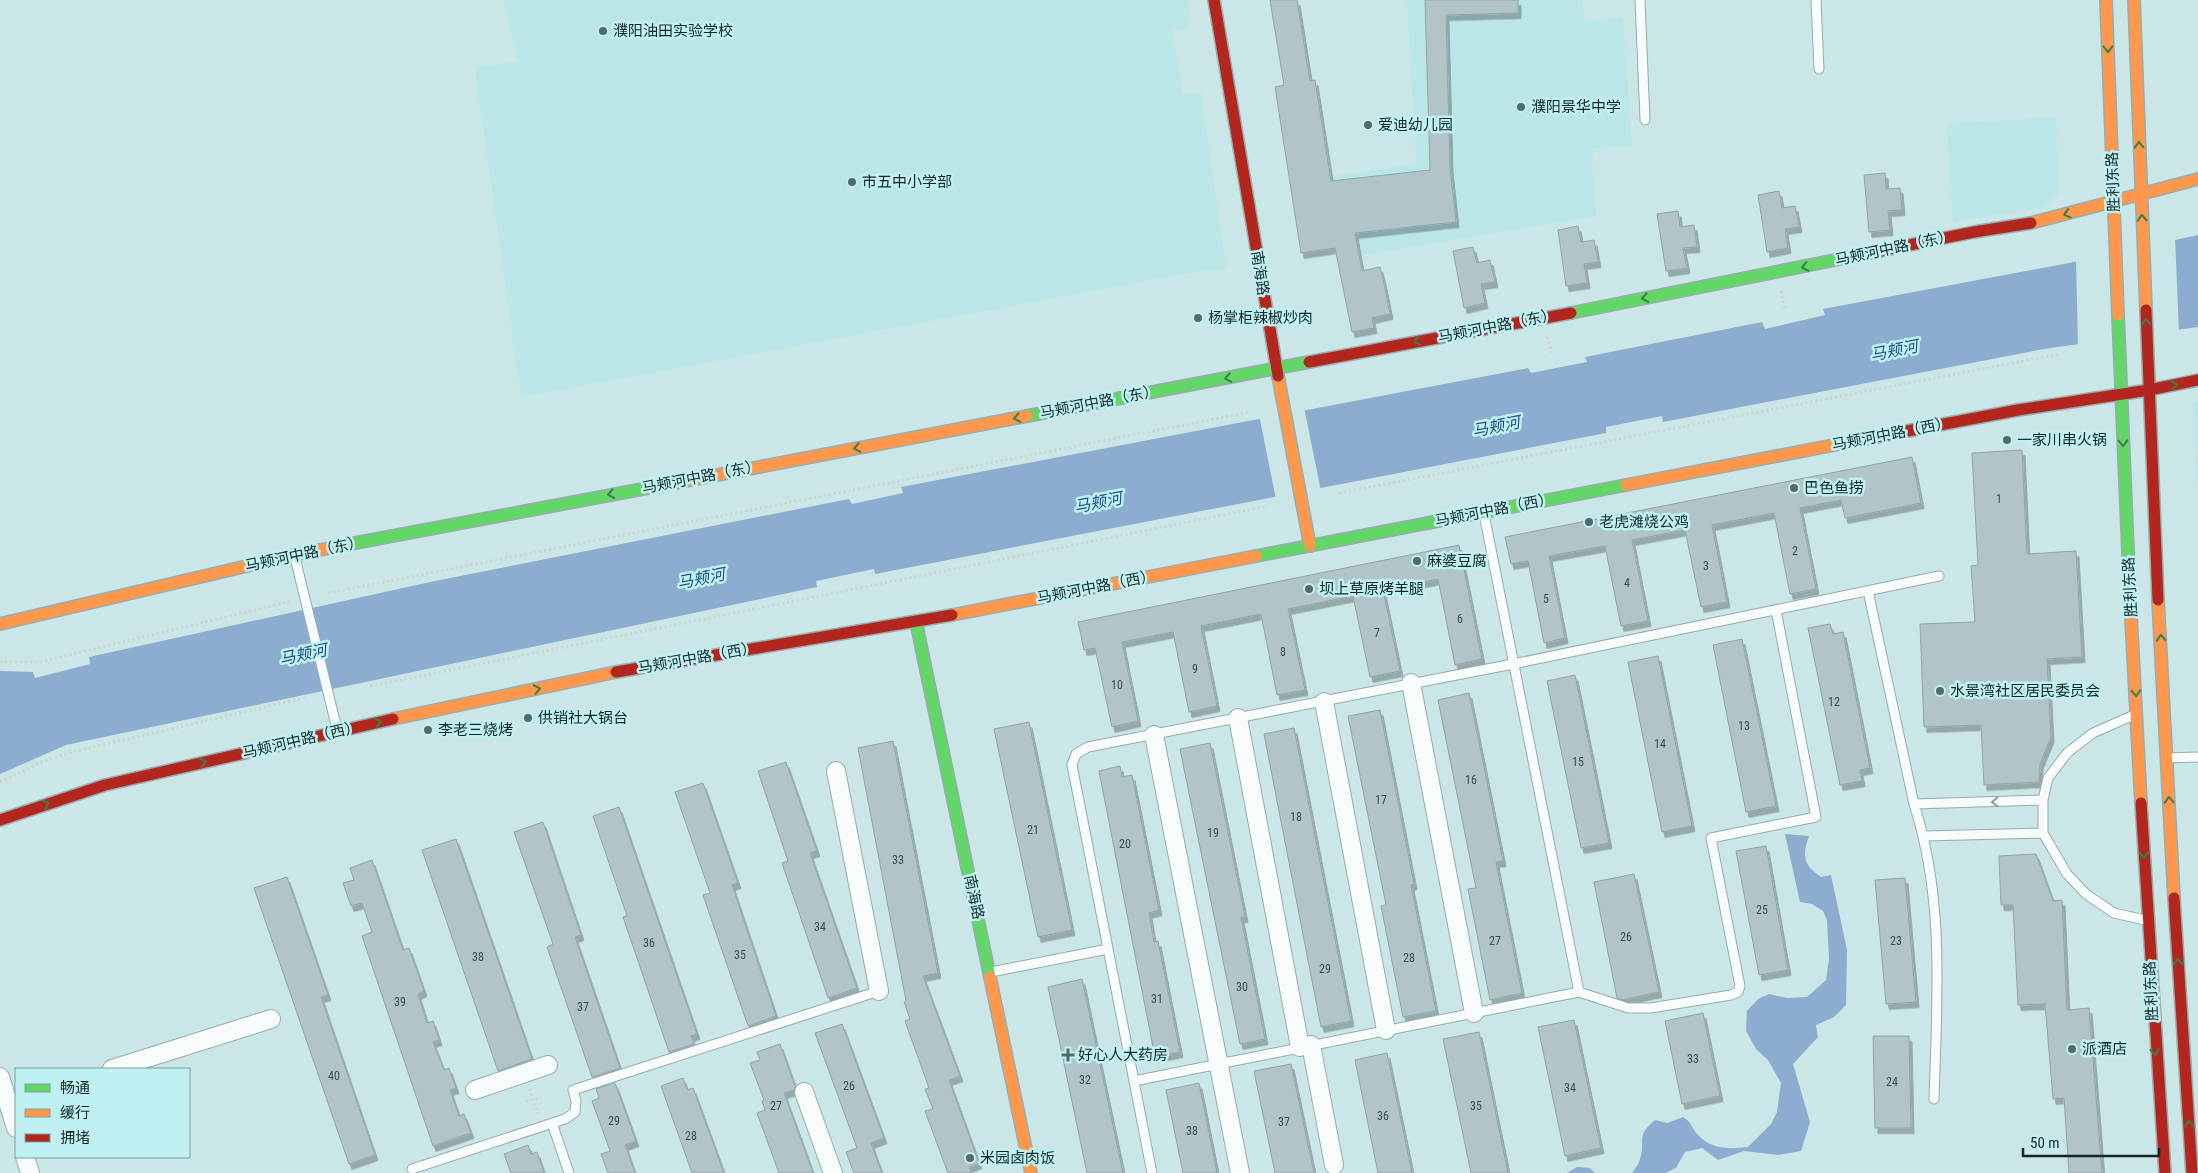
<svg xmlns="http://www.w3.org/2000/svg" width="2198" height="1173" viewBox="0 0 2198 1173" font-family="'Roboto Condensed','Noto Sans SC',sans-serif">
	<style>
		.built { fill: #bae6e8 }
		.water { fill: #8cadd0 }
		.pier { fill: #cbe6e7 }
		.building { fill: #b1c4c8; stroke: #91a4a7; filter: url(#shadow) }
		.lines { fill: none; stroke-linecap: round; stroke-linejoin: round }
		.lane-casing { stroke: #97acad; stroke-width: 11 }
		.street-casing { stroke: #97acad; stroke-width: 20 }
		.fast-casing { stroke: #97acad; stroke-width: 14 }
		.slow-casing { stroke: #97acad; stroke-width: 14 }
		.jam-casing { stroke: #97acad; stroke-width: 14 }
		.path { stroke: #ced5d5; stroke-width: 3; stroke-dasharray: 2.5 2.5; stroke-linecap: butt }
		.lane { stroke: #f7fbfb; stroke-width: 9 }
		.street { stroke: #f7fbfb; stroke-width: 18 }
		.fast { stroke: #63d668; stroke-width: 11 }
		.slow { stroke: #ff974d; stroke-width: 11 }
		.jam { stroke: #b3261e; stroke-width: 11 }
		.oneway { stroke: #3c7e48 }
		.oneway2 { stroke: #919c9c }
		.poi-dot { fill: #546a6a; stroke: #c0f1f2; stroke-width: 2 }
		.labels { text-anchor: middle; stroke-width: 5; stroke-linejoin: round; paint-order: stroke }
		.number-label { font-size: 12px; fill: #3b4e4f }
		.poi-label { font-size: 15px; fill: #142727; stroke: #c0f1f2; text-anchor: start }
		.street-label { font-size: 15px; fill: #142727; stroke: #c0f1f2 }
		.water-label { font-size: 16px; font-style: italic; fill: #1d4d8a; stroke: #c0f1f2 }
	</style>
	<defs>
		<filter id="shadow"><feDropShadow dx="3" dy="5.5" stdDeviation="0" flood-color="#0004"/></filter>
	</defs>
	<rect width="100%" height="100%" fill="#cbe6e7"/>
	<path class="built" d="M503,0H1187L1191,27L1172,30L1183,95L1201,92L1226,268L1178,275L521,397L475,68L518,61Z
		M1407,0H1582L1584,21L1623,18L1632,146L1592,148L1596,216L1347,258L1334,176L1416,164Z
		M2056,117L2059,194L2042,208L1953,222L1947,124Z
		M2198,402V495L2193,404Z"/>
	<path class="water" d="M2198,235V327L2044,349L1663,422L1662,416L1606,427V433L875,574L874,569L816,581L817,587L66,745L0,774V671L33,672L35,678L90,664L89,657L435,581L849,499L852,504L903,493L901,487L1528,368L1531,373L1587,362L1585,357L1762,322L1765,329L1825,315L1823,309L2069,263Z
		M1785,834L1809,836C1802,856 1803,865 1821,877L1831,875L1847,950L1846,1005L1834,1017L1816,1025L1818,1037L1793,1064L1810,1122L1801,1151L1778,1155L1744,1151L1718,1160L1702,1148L1685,1152L1676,1168L1665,1173H1632C1635,1169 1639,1164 1640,1159C1646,1140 1635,1137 1655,1120L1667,1123L1683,1117C1693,1123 1691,1128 1698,1135C1712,1150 1730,1149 1748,1147L1771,1124L1777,1112L1781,1083L1768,1060L1756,1049L1746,1031L1747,1011L1758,999L1769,994L1787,998L1807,997L1826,980L1829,959L1827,920L1823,911L1812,904L1800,902Z
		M1577,1167L1590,1168L1595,1173H1567Z"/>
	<path class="pier" d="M2175,237L2179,332L2078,347L2076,259Z
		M1304,407L1321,491L1276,499L1259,415Z"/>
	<path class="building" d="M1270,0H1297L1310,81L1315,80L1331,181L1430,170L1425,0H1518V13L1446,15L1450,167L1456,222L1355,233L1362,271L1380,267L1384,284L1390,314L1372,318L1374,328L1352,332L1335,248L1301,253L1275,87L1284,85Z
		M1885,173L1886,189L1900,188L1902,210L1888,211L1890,230L1869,232L1864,175Z
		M1779,191L1782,208L1795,206L1799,227L1785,229L1788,248L1767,252L1758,195Z
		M1678,211L1680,227L1694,225L1697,247L1683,248L1687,268L1666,271L1657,214Z
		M1578,226L1581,242L1594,240L1598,262L1584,264L1587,283L1566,286L1558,230Z
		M1473,247L1477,263L1490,260L1495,282L1481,284L1485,303L1464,308L1453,251Z
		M2022,450L2027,554L2076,551L2082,657L2047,659L2051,737L2040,764L2039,782L1984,785L1981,725L1924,727L1920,624L1975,622L1971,566L1978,565L1972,453Z
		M1912,457L1921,503L1845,518L1841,500L1800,508L1816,589L1790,594L1774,513L1712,525L1727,602L1701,607L1685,530L1632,540L1648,621L1621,626L1605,546L1549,556L1565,638L1544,643L1528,561L1511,564L1505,537Z
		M1459,545L1482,659L1455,665L1438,579L1383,590L1400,671L1370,677L1353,596L1288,609L1305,690L1277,695L1261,614L1201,626L1217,706L1189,712L1173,632L1122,642L1138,721L1112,727L1095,648L1084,650L1078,622Z
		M1830,624L1833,634L1843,632L1870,768L1860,770L1862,781L1840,785L1808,628Z
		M1742,639L1776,806L1746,812L1713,645Z
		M1658,656L1692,826L1662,832L1628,662Z
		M1575,675L1609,843L1581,848L1547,681Z
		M1469,693L1503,861L1496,862L1522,993L1490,1000L1468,889L1476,888L1438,700Z
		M1380,710L1414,884L1411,885L1436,1011L1403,1017L1381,906L1386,905L1348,716Z
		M1029,722L1072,930L1038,937L994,729Z
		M1294,728L1351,1021L1321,1027L1264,734Z
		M893,741L938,973L923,976L960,1076L949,1080L979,1163L969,1167L971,1173H948L925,1111L933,1109L925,1089L929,1088L905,1021L910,1019L904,1002L906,1001L858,748Z
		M1210,743L1245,917H1241L1265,1039L1240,1044L1180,749Z
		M786,762L817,851L810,853L857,988L828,998L782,863L788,861L758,771Z
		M1120,766L1122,777L1132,775L1159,910L1149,913L1154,942L1158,941L1180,1052L1155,1057L1099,771Z
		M703,783L738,883L732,885L776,1016L748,1026L703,895L710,893L675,792Z
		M619,807L697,1034L691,1036L694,1044L669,1052L623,917L627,916L593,816Z
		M543,822L581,935L575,937L620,1068L592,1077L547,947L553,944L514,832Z
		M456,839L532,1059L498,1071L422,850Z
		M1766,846L1788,970L1759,975L1736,851Z
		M2036,854L2053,901L2062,900L2067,1010L2089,1008L2102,1173H2069L2064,1098L2053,1099L2045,1004L2018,1005L2013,905H2001L1999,856Z
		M372,860L403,950L409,948L424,991L418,994L427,1023L433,1021L439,1040L433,1042L444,1070L449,1068L456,1088L450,1090L459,1116L464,1114L471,1133L433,1146L362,936L372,932L362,903L351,906L343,883L354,880L350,868Z
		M1634,874L1659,992L1622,1000L1617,998L1594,882Z
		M287,877L328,995L321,997L375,1155L349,1164L254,888Z
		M1905,878L1916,1002L1886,1004L1875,880Z
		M1082,979L1123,1173H1087L1048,987Z
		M1703,1013L1720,1096L1682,1104L1665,1021Z
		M1574,1020L1601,1148L1565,1156L1538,1027Z
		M842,1024L884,1138L871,1143L882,1173H854L846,1152L857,1148L815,1033Z
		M1479,1032L1508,1173H1471L1443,1039Z
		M1873,1036H1909L1911,1128H1875Z
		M780,1044L795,1086L794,1090L784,1093L813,1173H779L757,1113L765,1110L762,1101L764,1100L750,1063L760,1060L757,1052Z
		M1387,1053L1412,1173H1378L1355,1060Z
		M1291,1064L1314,1173H1275L1254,1071Z
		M683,1078L687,1090L693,1088L724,1173H692L661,1086Z
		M615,1083L636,1141L625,1145L635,1173H608L601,1154L610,1151L592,1101L599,1098L596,1089Z
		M1199,1083L1217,1173H1183L1166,1090Z
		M528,1145L531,1154L537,1152L544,1173H511L504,1154Z"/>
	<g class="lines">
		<defs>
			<path id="lane" d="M1640,0L1645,120
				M1816,0L1819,69
				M1484,514L1579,992
				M295,558L337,729
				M1868,591L1914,804C1945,899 1937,1001 1934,1099
				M2134,715L2093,733L2067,753L2048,778L2043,800V833L2067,874L2086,894L2114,913L2145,920
				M2167,758L2198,757
				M1914,804L2043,800
				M1924,836L2043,833
				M991,972L1108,949
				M1134,1081L1579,992L1628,1008H1651L1731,995L1738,992L1740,986L1711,838L1816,817L1776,610
				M552,1123L569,1173
				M412,1169L565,1119L575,1112L576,1101L573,1090L879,991
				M1152,1173L1072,765L1076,754L1088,747L1513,664L1939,576"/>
			<path id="street" d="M1411,683L1474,1013
				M1324,702L1386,1030
				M1238,718L1300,1047
				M1154,735L1240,1173
				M836,771L879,991
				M1311,1045L1334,1165
				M112,1069L271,1019
				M0,1077L16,1128
				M475,1090L548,1065
				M804,1092L833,1173
				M25,1157L30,1173"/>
			<path id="fast" d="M1571,313L1845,258
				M2118,315L2130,599
				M1027,416L1309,362
				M350,544L680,482
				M1256,556L1626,485
				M916,622L990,977"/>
			<path id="slow" d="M2106,0L2118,315
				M2134,0L2146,310
				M2031,223L2198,179
				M1278,376L1310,546
				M680,482L1027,416
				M1626,485L1860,440
				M2130,599L2141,803
				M2158,600L2174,898
				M952,615L1256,556
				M0,624L294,555L350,544
				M393,719L616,672
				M990,977L1031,1173"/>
			<path id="jam" d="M1214,0L1278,376
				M1845,258L1974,232L2031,223
				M2146,310L2158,600
				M1309,362L1571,313
				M1860,440L2018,410L2149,390L2198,380
				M616,672L952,615
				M2141,803L2165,1173
				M0,820L105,785L393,719
				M2174,898L2192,1173"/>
		</defs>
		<use href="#lane" class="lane-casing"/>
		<use href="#street" class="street-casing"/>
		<use href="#fast" class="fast-casing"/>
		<use href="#slow" class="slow-casing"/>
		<use href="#jam" class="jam-casing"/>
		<path class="path" d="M1781,291L1785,310
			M1547,337L1552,353
			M1339,493L2059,354
			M328,593L1250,412
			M0,662H40L292,601
			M370,686L1268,506
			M0,782L44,761L68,753L307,697
			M529,1089L538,1114
			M526,1102L541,1097"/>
		<use href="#lane" class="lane"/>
		<use href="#street" class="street"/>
		<use href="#fast" class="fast"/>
		<use href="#slow" class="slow"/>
		<use href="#jam" class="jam"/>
	</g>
	<defs><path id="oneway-chevron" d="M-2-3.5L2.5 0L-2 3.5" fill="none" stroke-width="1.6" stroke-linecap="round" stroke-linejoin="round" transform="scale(1.25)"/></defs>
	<g class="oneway">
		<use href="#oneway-chevron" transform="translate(2108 49) rotate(88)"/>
		<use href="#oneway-chevron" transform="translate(2139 145) rotate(-92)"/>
		<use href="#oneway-chevron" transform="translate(2067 214) rotate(163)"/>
		<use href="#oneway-chevron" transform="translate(2142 218) rotate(-93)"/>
		<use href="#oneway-chevron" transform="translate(1805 267) rotate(168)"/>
		<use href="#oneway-chevron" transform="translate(1645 298) rotate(170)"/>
		<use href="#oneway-chevron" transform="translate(2146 322) rotate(-92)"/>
		<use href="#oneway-chevron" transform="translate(1417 341) rotate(169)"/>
		<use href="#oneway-chevron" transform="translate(1228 378) rotate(169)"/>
		<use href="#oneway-chevron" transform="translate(2174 385) rotate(-11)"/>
		<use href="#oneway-chevron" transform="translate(1017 418) rotate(169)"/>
		<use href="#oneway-chevron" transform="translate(2123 443) rotate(88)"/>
		<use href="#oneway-chevron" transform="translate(857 448) rotate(169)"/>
		<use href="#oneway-chevron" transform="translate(611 494) rotate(169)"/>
		<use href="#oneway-chevron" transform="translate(2161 638) rotate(-93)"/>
		<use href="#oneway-chevron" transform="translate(537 689) rotate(-12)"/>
		<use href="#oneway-chevron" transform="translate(2136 693) rotate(87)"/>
		<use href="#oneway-chevron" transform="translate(378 722) rotate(-12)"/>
		<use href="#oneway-chevron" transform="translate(203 762) rotate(-13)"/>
		<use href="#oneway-chevron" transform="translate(2169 800) rotate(-93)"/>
		<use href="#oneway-chevron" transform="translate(46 804) rotate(-19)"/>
		<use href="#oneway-chevron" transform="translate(2144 855) rotate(87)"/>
		<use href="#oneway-chevron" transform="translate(2178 962) rotate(-93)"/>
		<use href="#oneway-chevron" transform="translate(2155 1052) rotate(85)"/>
		<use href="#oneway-chevron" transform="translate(2189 1124) rotate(-94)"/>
	</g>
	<use class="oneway2" href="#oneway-chevron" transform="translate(1995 802) rotate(178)"/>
	<g class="poi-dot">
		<circle cx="603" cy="31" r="5"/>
		<circle cx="1521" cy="107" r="5"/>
		<circle cx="1368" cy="125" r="5"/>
		<circle cx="852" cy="182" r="5"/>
		<circle cx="1198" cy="318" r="5"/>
		<circle cx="2007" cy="440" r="5"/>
		<circle cx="1794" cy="488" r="5"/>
		<circle cx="1589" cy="522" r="5"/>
		<circle cx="1417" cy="561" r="5"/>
		<circle cx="1309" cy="589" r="5"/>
		<circle cx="1940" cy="691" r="5"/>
		<circle cx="528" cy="718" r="5"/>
		<circle cx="428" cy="730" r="5"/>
		<circle cx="2072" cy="1049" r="5"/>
		<path d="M1065.5 1047.5h5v5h5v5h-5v5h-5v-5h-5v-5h5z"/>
		<circle cx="970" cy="1158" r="5"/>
	</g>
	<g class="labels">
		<g class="number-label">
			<text x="1999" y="503">1</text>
			<text x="1795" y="555">2</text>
			<text x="1706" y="570">3</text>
			<text x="1627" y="587">4</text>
			<text x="1546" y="603">5</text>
			<text x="1460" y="623">6</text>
			<text x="1377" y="637">7</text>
			<text x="1283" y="656">8</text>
			<text x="1195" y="673">9</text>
			<text x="1117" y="689">10</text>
			<text x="1834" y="706">12</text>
			<text x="1744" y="730">13</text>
			<text x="1660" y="748">14</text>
			<text x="1578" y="766">15</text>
			<text x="1471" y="784">16</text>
			<text x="1381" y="804">17</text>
			<text x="1296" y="821">18</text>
			<text x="1033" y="834">21</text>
			<text x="1213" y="837">19</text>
			<text x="1125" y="848">20</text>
			<text x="898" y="864">33</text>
			<text x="1762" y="914">25</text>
			<text x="820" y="931">34</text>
			<text x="1626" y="941">26</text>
			<text x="1495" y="945">27</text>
			<text x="1896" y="945">23</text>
			<text x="649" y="947">36</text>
			<text x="740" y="959">35</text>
			<text x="478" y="961">38</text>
			<text x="1409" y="962">28</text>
			<text x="1325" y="973">29</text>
			<text x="1242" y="991">30</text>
			<text x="1157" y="1003">31</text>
			<text x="400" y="1006">39</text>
			<text x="583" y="1011">37</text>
			<text x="1693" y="1063">33</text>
			<text x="334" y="1080">40</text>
			<text x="1085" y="1084">32</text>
			<text x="1892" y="1086">24</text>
			<text x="849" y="1090">26</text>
			<text x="1570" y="1092">34</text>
			<text x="776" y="1110">27</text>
			<text x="1476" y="1110">35</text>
			<text x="1383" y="1120">36</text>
			<text x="614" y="1125">29</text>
			<text x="1284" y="1126">37</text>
			<text x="1192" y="1135">38</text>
			<text x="691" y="1140">28</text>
		</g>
		<g class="poi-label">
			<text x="613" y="36">濮阳油田实验学校</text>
			<text x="1531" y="112">濮阳景华中学</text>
			<text x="1378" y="130">爱迪幼儿园</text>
			<text x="862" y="187">市五中小学部</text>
			<text x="1208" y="323">杨掌柜辣椒炒肉</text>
			<text x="2017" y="445">一家川串火锅</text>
			<text x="1804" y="493">巴色鱼捞</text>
			<text x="1599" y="527">老虎滩烧公鸡</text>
			<text x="1427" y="566">麻婆豆腐</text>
			<text x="1319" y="594">坝上草原烤羊腿</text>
			<text x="1950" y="696">水景湾社区居民委员会</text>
			<text x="538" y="723">供销社大锅台</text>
			<text x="438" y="735">李老三烧烤</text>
			<text x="2082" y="1054">派酒店</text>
			<text x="1078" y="1060">好心人大药房</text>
			<text x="980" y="1163">米园卤肉饭</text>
		</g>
		<g class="street-label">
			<text transform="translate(2113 182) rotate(-92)" y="5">胜利东路</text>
			<text transform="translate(1894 248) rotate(-12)" y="5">马颊河中路（东）</text>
			<text transform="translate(1260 273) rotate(81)" y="5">南海路</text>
			<text transform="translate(1497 326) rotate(-11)" y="5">马颊河中路（东）</text>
			<text transform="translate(1099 402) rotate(-11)" y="5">马颊河中路（东）</text>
			<text transform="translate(1891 434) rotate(-11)" y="5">马颊河中路（西）</text>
			<text transform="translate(701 477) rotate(-11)" y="5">马颊河中路（东）</text>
			<text transform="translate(1494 510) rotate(-11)" y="5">马颊河中路（西）</text>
			<text transform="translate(304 554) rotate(-12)" y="5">马颊河中路（东）</text>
			<text transform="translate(1096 587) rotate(-11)" y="5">马颊河中路（西）</text>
			<text transform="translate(2130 587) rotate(-93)" y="5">胜利东路</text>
			<text transform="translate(697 658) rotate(-10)" y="5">马颊河中路（西）</text>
			<text transform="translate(301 740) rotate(-13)" y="5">马颊河中路（西）</text>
			<text transform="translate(974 897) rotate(78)" y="5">南海路</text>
			<text transform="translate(2151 991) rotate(-93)" y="5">胜利东路</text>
		</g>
		<g class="water-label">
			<text transform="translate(1894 350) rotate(-11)" y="6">马颊河</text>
			<text transform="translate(1496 426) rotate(-11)" y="6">马颊河</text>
			<text transform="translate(1098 502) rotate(-11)" y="6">马颊河</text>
			<text transform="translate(701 578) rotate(-11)" y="6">马颊河</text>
			<text transform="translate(303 654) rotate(-12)" y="6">马颊河</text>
		</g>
	</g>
	<rect x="15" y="1068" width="175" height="90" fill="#c0f1f2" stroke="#7ba0a1"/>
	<rect x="25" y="1084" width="25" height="8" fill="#63d668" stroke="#7ba0a1"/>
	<text x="60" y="1093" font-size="15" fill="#142727">畅通</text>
	<rect x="25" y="1109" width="25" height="8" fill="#ff974d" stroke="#7ba0a1"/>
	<text x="60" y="1118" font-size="15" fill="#142727">缓行</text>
	<rect x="25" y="1134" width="25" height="8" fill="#b3261e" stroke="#7ba0a1"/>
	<text x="60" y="1143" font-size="15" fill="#142727">拥堵</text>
	<path d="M2023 1148v8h136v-8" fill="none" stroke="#142727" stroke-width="2.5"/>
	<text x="2030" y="1148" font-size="15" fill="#142727" stroke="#c0f1f2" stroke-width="4" paint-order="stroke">50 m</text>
</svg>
